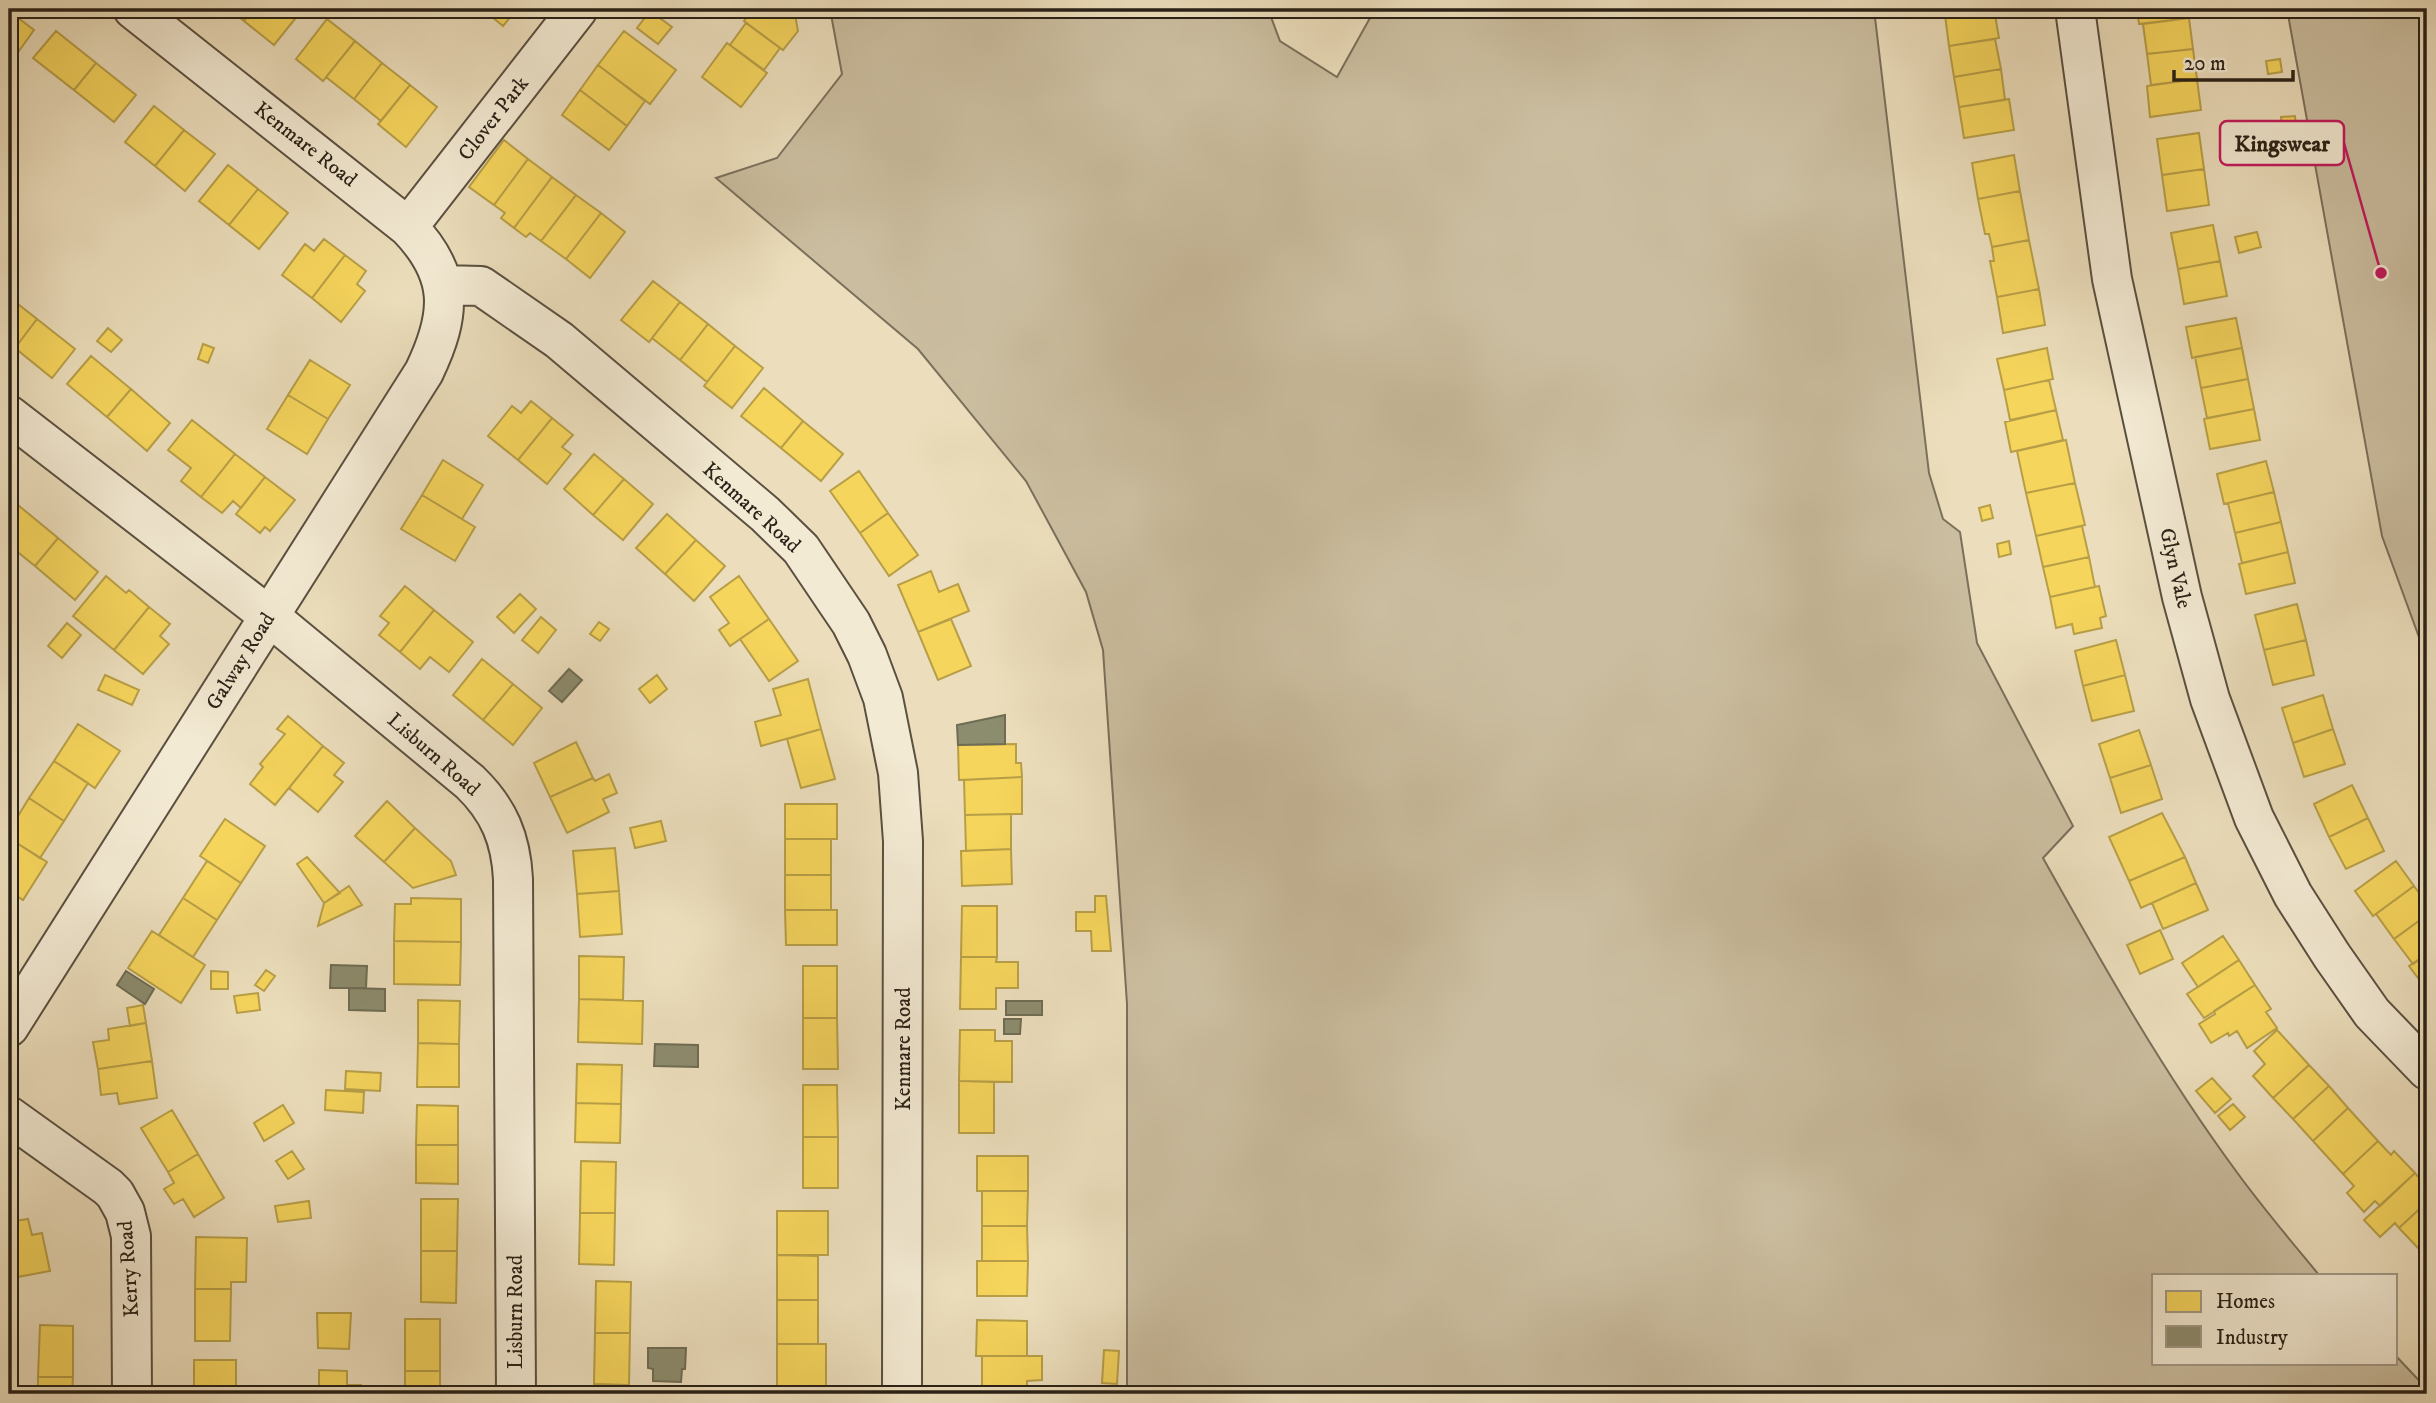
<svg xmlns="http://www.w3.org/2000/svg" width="2436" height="1403" viewBox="0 0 2436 1403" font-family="'IM FELL DW Pica',serif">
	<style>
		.green { fill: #cbbea0; stroke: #7a705c; stroke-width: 2 }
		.homes { fill: #f6d55c; stroke: #b89f47; stroke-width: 2 }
		.industry { fill: #8c8c6e; stroke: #6e6c54; stroke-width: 2 }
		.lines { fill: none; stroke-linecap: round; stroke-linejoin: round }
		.street-casing { stroke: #5a5040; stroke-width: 42 }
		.street { stroke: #f3ead3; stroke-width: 38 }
		.labels { text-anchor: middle; stroke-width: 7; stroke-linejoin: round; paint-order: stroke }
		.street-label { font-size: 21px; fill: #292117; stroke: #f3ead3 }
		.leader { fill: none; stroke: #c2185b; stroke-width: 2.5 }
		.callout-dot { fill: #c2185b; stroke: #f3ead3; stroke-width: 2.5 }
		.callout { fill: #f3ead3; stroke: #c2185b; stroke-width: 2.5 }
		.callout-label { font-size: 23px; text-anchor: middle; font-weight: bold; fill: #292117 }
	</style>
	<rect width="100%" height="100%" fill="#ecdebc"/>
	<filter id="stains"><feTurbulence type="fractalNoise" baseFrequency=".00286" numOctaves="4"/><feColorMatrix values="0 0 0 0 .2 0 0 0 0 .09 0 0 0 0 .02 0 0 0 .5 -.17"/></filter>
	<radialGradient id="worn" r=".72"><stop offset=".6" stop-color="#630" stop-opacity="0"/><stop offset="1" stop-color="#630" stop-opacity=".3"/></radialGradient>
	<path class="green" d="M830,9H1268L1280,41L1337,77L1375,9H1874L1929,473L1943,519L1960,532L1977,643L2073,826L2043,858C2103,965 2163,1072 2236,1171C2262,1207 2291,1241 2319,1275H2154V1363H2396V1356L2427,1389V1394H1127V1004L1103,650L1086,592L1026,481L918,349L716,178L777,158L842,74Z
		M2287,9H2427V659L2382,536Z"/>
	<path class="homes" d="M229,9H253L244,21Z
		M253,9H303L274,45L244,21Z
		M489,9H517L503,26L486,12Z
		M745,9H794L798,31L783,50L744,21L747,17Z
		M1985,9H1994L1999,38L1949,46L1945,15Z
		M2137,9H2188L2189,18L2139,24Z
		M9,11L34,30L9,65Z
		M650,11L672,27L658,44L637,28Z
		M2189,18L2193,49L2147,54L2143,24Z
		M327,19L355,41L323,81L296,59Z
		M746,23L780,48L764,70L730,45Z
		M56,31L96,63L74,90L33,58Z
		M624,31L676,70L650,104L598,65Z
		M1995,39L2001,69L1954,77L1949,46Z
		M355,41L382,63L354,99L326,77Z
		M727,43L767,73L741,107L702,77Z
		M2193,49L2197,79L2151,85L2147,54Z
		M2280,59L2282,72L2268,74L2266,61Z
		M96,63L136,95L114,122L74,90Z
		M382,63L410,85L381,121L354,99Z
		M598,65L645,101L627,126L580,90Z
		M2001,69L2005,100L1959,107L1954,77Z
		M2197,79L2201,110L2150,117L2147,86Z
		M410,85L437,107L406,147L378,124Z
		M580,90L627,126L609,150L562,115Z
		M2009,99L2014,130L1964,138L1959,107Z
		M154,106L184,130L155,166L125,142Z
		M2295,116L2298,146L2284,148L2281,117Z
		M184,130L215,154L185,191L155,166Z
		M2199,133L2204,169L2162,175L2157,139Z
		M504,140L528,159L494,205L469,187Z
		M2014,155L2020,191L1978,199L1972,163Z
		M528,159L552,177L514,228L501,218L505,213L494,205Z
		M228,165L258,189L229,225L199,201Z
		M2204,169L2209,205L2167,211L2162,175Z
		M552,177L576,195L541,241L530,233L526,237L514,228Z
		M258,189L288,213L259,249L229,225Z
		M2020,191L2029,240L1992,247L1989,234H1985L1978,199Z
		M576,195L601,213L566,259L541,241Z
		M601,213L625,232L590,278L566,259Z
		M2213,225L2220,261L2178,269L2171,233Z
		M2257,232L2261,247L2239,253L2235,237Z
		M324,239L345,255L312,298L282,275L305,244L314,251Z
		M2029,240L2039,289L1997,297L1990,261H1994L1992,247Z
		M345,255L366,271L357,284L365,291L341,322L312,298Z
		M2220,261L2227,296L2184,304L2178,269Z
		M653,281L680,302L649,342L621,320Z
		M2039,289L2045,325L2003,333L1997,297Z
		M9,297L37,319L15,348L9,344Z
		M680,302L708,324L680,360L652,338Z
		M2236,318L2242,348L2192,358L2186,327Z
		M37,319L75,349L52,378L15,348Z
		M708,324L735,346L707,382L680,360Z
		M108,328L122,340L111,352L97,341Z
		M203,344L214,348L208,363L198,359Z
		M735,346L763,368L732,408L704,386Z
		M2047,348L2053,379L2004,390L1997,359Z
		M2242,348L2248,379L2201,388L2195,357Z
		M91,356L131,389L107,417L67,384Z
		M310,360L350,385L328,419L288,395Z
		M2248,379L2254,409L2207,418L2201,388Z
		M2049,380L2056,410L2010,420L2004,390Z
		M764,388L803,421L781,448L741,416Z
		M131,389L170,423L147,451L107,417Z
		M288,395L328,419L307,454L267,429Z
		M531,401L552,418L518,460L488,436L512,406L521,413Z
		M2254,409L2260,440L2210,449L2204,419Z
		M2056,410L2063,440L2011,452L2005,422Z
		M552,418L573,435L562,447L571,454L547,484L518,460Z
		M192,420L235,454L201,497L181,481L191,468L168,450Z
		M803,421L843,454L821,481L781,448Z
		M2066,440L2075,483L2026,493L2017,451Z
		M235,454L265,477L241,508L233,501L222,513L201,497Z
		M594,454L624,479L593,515L564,489Z
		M443,460L483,485L462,519L422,495Z
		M2266,461L2274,492L2224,504L2217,474Z
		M859,471L888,513L860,533L830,491Z
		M265,477L295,500L270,531L265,527L260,533L236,514Z
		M624,479L653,504L623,540L593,515Z
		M2075,483L2085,525L2036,536L2026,493Z
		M2274,492L2281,522L2235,533L2228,503Z
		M422,495L475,527L455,561L401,529Z
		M18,505L58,538L35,566L9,545V516Z
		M1990,505L1993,518L1982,521L1979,508Z
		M888,513L918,555L889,576L860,533Z
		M667,514L696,540L665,574L636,548Z
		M2281,522L2288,552L2242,563L2235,533Z
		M2082,526L2089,557L2043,567L2036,536Z
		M58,538L98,572L75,600L35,566Z
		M696,540L725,566L694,601L665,574Z
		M2009,541L2011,554L1999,557L1997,544Z
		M2288,552L2295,583L2246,594L2239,564Z
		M2089,557L2095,587L2050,597L2043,567Z
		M931,571L939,592L958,584L969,611L918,632L898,585Z
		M106,576L126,593L129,590L149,607L114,650L73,616Z
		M739,576L769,619L730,646L719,630L729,623L710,597Z
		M405,586L434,610L400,652L379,635L389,623L380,616Z
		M2099,586L2106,616L2100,618L2102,628L2074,634L2072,624L2056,628L2050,597Z
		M520,594L536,609L514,633L497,617Z
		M2297,604L2306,640L2264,650L2255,615Z
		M149,607L170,624L160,636L169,644L143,674L114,650Z
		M434,610L473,642L449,672L430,657L420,669L400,652Z
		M541,617L556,630L538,653L522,640Z
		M769,619L798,661L769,681L740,639Z
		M951,619L971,666L938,680L918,632Z
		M599,622L609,629L600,641L590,634Z
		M67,623L81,635L62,658L48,646Z
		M2116,640L2125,675L2083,686L2075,651Z
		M2306,640L2314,675L2273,685L2264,650Z
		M482,659L513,684L483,720L453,695Z
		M105,675L139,690L132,705L98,690Z
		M657,675L667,689L650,703L639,689Z
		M2125,675L2134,711L2092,721L2083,686Z
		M808,679L821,729L761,746L755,722L781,715L773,689Z
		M513,684L542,708L513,745L483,720Z
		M2323,695L2333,729L2293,743L2282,708Z
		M288,716L323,746L275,805L250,784L263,767L260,764L285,734L277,729Z
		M78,724L120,751L95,788L54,761Z
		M821,729L835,779L801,788L787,739Z
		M2333,729L2345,764L2304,777L2293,743Z
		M2139,730L2151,765L2110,778L2099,744Z
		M576,742L593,778L550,797L534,763Z
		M1016,744V763H1021L1022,777L959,780L958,745Z
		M323,746L344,763L334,775L343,782L318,812L289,788Z
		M54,761L88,783L64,821L29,798Z
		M2151,765L2162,799L2121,813L2110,778Z
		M609,774L617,793L603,799L609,812L567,833L550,797L593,778L595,781Z
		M1022,777V814L965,815L964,780Z
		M2352,785L2368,818L2329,837L2314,804Z
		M29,798L64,821L40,858L9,838V831Z
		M387,801L415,828L384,862L355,836Z
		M785,804H837V839H785Z
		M2162,813L2185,857L2129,881L2109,837Z
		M1011,814V849L966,851L965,815Z
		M2368,818L2384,851L2346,869L2329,837Z
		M225,819L265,846L241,883L200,856Z
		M661,821L666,841L635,848L630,828Z
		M415,828L451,861L456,875L413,888L384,862Z
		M9,838L47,862L23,900L9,891Z
		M785,839H831V875H785Z
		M615,848L619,891L577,894L573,851Z
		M1011,849L1012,884L962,886L961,851Z
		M307,857L340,893L324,903L297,864Z
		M2185,857L2196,883L2141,908L2129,881Z
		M207,861L241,883L217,920L183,898Z
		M2396,861L2414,886L2373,916L2355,891Z
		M785,875H831V910H785Z
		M2196,883L2208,910L2163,929L2152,903Z
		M349,886L362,905L318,926L324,903Z
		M2414,886L2427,904V915L2394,939L2376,914Z
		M619,891L622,934L580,937L577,894Z
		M1095,896H1106L1111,951H1092L1091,931H1076V912H1095Z
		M183,898L217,920L193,957L159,935Z
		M411,898L461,899V942L394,941L395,904H411Z
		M962,906H997V957H961Z
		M785,910H837V945H786Z
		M2427,915V954L2413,964L2394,939Z
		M2160,930L2173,959L2140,974L2127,945Z
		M152,931L205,965L181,1003L128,968Z
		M2223,936L2239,960L2198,987L2182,963Z
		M394,941L461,942L460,985L394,984Z
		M2427,954V990L2409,966Z
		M579,956L624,957L623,1000L579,999Z
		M961,957H997L996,962H1018V988H996V1009H960Z
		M2239,960L2255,985L2204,1018L2187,994Z
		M803,966H837V1018H803Z
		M266,970L275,976L264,991L255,985Z
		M211,971L228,972V989H211Z
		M2255,985L2271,1009L2266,1012L2277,1028L2247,1048L2237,1031L2229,1036L2228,1033L2211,1043L2199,1024L2215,1014L2214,1011Z
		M258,993L260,1010L237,1013L234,996Z
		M579,999L643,1001L642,1044L578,1042Z
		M418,1000L460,1001L459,1044L418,1043Z
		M143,1005L146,1023L130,1026L127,1008Z
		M803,1018H837L838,1069H803Z
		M146,1023L152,1061L98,1069L93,1042L109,1040L108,1029Z
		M960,1030H995V1041H1012V1082L959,1081Z
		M2277,1030L2309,1065L2273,1098L2253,1076L2265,1064L2254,1051Z
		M418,1043L459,1044V1087H417Z
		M152,1061L157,1098L119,1104L117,1093L101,1095L98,1069Z
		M577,1064L622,1065L621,1104L576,1103Z
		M2309,1065L2329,1086L2293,1119L2273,1098Z
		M346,1071L381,1073L380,1091L345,1089Z
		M2212,1078L2231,1099L2215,1113L2196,1091Z
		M959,1081L994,1082V1133H959Z
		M803,1085H837L838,1137H803Z
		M2329,1086L2348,1108L2313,1141L2293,1119Z
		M326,1090L364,1092L363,1113L325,1110Z
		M576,1103L621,1104L620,1143L575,1142Z
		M2233,1104L2245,1117L2230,1130L2218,1116Z
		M283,1105L294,1123L264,1141L254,1123Z
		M417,1105L458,1106V1145H416Z
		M2348,1108L2378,1141L2343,1174L2313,1141Z
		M172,1110L198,1154L168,1172L141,1128Z
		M803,1137H838V1188H803Z
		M2378,1141L2391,1155L2394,1151L2415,1173L2380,1206L2375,1201L2364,1212L2347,1193L2354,1186L2343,1174Z
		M416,1145H458V1184L416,1183Z
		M292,1151L304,1169L288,1179L276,1161Z
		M198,1154L224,1198L194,1217L183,1199L174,1204L164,1189L174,1183L168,1172Z
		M977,1156H1028V1191H977Z
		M581,1161L616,1162L615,1213H580Z
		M2415,1173L2427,1187V1202L2399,1228L2395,1223L2380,1237L2364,1220Z
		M982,1191H1028L1027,1226H982Z
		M421,1199H458L457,1251H421Z
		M309,1201L311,1218L278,1222L275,1206Z
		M2427,1202V1241L2419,1249L2399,1228Z
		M777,1211H828V1255H777Z
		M580,1213H615L614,1265L579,1264Z
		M28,1219L32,1235L42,1233L50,1271L12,1278L9,1260V1222Z
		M982,1226H1027L1028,1261H982Z
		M196,1237L247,1238L246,1282H231V1289H195Z
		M421,1251H457L456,1303L421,1302Z
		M777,1255L818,1256V1300H777Z
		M977,1261H1028L1027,1296H977Z
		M596,1281L631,1282L630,1333H595Z
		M195,1289H231L230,1341H195Z
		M777,1300H818V1344H777Z
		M317,1313H351L349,1349L318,1348Z
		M405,1319H440V1371H405Z
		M977,1320L1027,1321V1356H976Z
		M40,1325L73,1326V1377H38Z
		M595,1333H630L629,1385L594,1384Z
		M777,1344H826V1389L777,1388Z
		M1104,1350L1119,1351L1117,1384L1102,1383Z
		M982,1356H1042V1380L1027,1381V1391H982Z
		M194,1360H236V1394L194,1392Z
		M319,1370L347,1371V1385H361V1394H319Z
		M405,1371H440V1394H405Z
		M38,1377H73L72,1394H38Z
		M982,1391H1027V1394H982Z"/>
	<path class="industry" d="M569,669L582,680L562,702L549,691Z
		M1005,715V744L958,745L957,725Z
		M331,965L367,966L366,988H330Z
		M126,971L154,989L145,1004L117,985Z
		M349,988L385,989V1011L349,1010Z
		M1006,1001H1042V1015H1006Z
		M1004,1019H1021L1020,1034H1004Z
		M655,1044L698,1045V1067L654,1066Z
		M648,1348H686L685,1369H682L681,1382L653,1381V1369L648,1368Z"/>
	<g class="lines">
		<defs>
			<path id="street" d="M2075,9L2112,279L2182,597L2210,699L2254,818L2293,895L2332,956L2372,1013L2427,1070
				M408,227L578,9
				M443,285L481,286L559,340L765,514L801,549L851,623L867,655L883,698L898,773L903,841L902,1394
				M9,415L269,616L470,782C499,810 511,839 513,879L516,1394
				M9,1027L424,372C452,314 454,275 408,227L133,9
				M9,1116L108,1187L115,1194L125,1212L131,1236L132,1394"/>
		</defs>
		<use href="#street" class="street-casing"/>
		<use href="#street" class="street"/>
	</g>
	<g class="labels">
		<g class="street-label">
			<text transform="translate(493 118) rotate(-52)" y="7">Clover Park</text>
			<text transform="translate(306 144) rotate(38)" y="7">Kenmare Road</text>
			<text transform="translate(752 507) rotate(42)" y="7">Kenmare Road</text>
			<text transform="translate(2176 568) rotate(77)" y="7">Glyn Vale</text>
			<text transform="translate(240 661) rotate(-58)" y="7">Galway Road</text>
			<text transform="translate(434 754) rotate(41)" y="7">Lisburn Road</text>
			<text transform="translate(903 1049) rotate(-90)" y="7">Kenmare Road</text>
			<text transform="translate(128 1269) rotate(-94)" y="7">Kerry Road</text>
			<text transform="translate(515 1312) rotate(-90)" y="7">Lisburn Road</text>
		</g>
	</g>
	<path class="leader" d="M2381 273L2344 143"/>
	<circle class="callout-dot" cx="2381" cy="273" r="7"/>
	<rect class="callout" x="2220" y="121" width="124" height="44" rx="7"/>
	<g class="callout-label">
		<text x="2282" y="151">Kingswear</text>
	</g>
	<rect width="2436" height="1403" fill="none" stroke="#ecdebc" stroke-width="35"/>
	<rect x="10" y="10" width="2415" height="1382" fill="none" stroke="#292117" stroke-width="3.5"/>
	<rect x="18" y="18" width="2401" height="1368" fill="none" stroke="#292117" stroke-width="2"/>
	<rect x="2152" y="1274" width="245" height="91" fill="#f3ead3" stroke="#a29a88" stroke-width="2"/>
	<rect x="2166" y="1291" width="35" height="21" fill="#f6d55c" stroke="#a29a88" stroke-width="2"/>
	<text x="2216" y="1308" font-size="21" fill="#292117">Homes</text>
	<rect x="2166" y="1326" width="35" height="21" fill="#8c8c6e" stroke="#a29a88" stroke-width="2"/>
	<text x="2216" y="1344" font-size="21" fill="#292117">Industry</text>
	<path d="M2174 70v10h119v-10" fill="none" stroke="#292117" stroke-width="3.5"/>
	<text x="2184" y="70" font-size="21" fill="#292117" stroke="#f3ead3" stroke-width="5" paint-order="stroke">20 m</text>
	<rect width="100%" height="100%" filter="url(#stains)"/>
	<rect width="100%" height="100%" fill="url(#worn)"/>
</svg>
